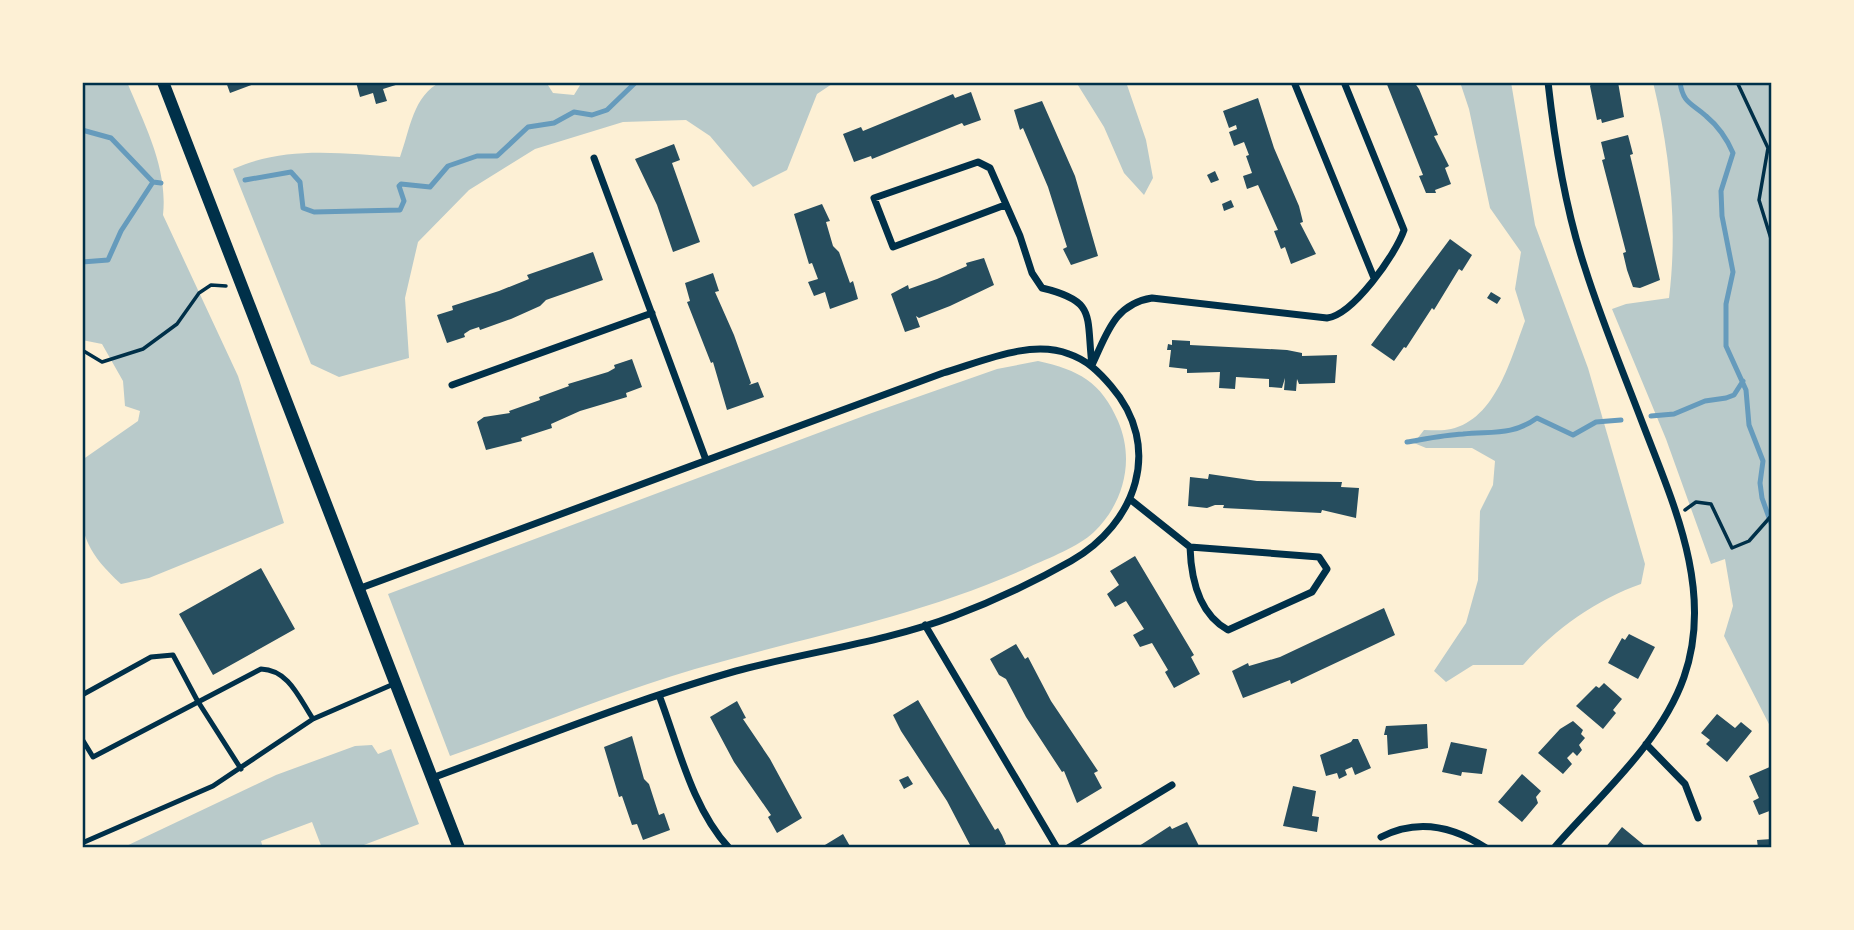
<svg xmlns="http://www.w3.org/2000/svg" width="1854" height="930" viewBox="0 0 1854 930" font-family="'Nunito Sans',sans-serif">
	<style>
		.green { fill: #b9caca }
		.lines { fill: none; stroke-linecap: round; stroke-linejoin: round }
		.stream { stroke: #669bbc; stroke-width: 5 }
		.building { fill: #264d5e }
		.path { stroke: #003049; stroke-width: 3.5 }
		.service { stroke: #003049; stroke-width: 5 }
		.minor { stroke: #003049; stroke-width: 7 }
		.tertiary { stroke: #003049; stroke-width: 12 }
		.neatline { fill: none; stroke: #003049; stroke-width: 2.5 }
	</style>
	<rect width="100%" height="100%" fill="#fdf0d5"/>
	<path class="green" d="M82,82H127C145,126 168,168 163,215L238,376L284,523L149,578L121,584C72,539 82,521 82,460L138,421L140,411L125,406L123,381L102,344L82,340Z
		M441,82H546L553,93L574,95L582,82H835L817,94L787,170L753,187L710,136L686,120L623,122L535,149L469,190L418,242L405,298L409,358L339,377L311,364L233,169C287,145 343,154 400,157C410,130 413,95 441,82Z
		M1076,82H1126L1146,140L1153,178L1144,195L1124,173L1104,127Z
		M1460,82H1511L1535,225L1588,368L1645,564L1641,584C1597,599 1554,630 1523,665H1473L1446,682L1434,671L1466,623L1478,580L1480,511L1493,485L1495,461L1472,448H1426L1414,443L1424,430C1433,430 1443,431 1451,429C1496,419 1511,358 1525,321L1515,289L1521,252L1490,208L1469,109Z
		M1653,82H1772V730L1724,636L1733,606L1725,559L1711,564L1666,439L1612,309L1626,304L1669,298C1678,226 1670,152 1653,82Z
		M1038,361C1079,370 1101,382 1118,421C1135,460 1124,503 1094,532C1078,547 1049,558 1029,567C922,616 808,636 695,669C612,694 531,727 450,756L388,594L869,414L997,369Z
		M372,745L378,754L391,749L419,824L356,848H322L312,822L261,841L263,848H122L276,775L355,746Z"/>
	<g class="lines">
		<path class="stream" d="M1680,82C1683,104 1692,103 1706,116C1718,126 1727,139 1733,153L1721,191L1722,216L1733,272L1726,304V346L1746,390L1749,425L1763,461L1760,483L1762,498L1772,526
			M82,130L111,138L153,182L161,183
			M245,180L291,172L300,182L303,208L314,212L400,210L404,201L399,186L401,184L430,187L448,166L477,156H497L528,127L554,123L574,112L592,115L607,110L636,82
			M82,262L108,260L121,231L153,182
			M1651,416L1674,414L1705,401L1726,398L1734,395L1743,381
			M1407,442C1425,439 1444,435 1463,434C1492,431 1512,436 1537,418L1573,435L1596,422L1621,420"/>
	</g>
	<path class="building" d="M226,82H259L230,93Z
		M356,82H402V83L383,89L387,101L376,104L373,93L360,97Z
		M1386,82H1414L1419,89L1438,135L1434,136L1449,166L1445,168L1451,184L1435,190L1436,193H1426L1419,176L1423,175Z
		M1592,82H1618L1624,117L1602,123L1601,119L1597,120L1590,86Z
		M971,92L981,120L964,126L962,123L872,159L871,156L854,162L843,134L861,127L863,131L953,94L955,98Z
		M1258,98L1274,148L1299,206L1303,222L1300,223L1316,254L1291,264L1285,247L1281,249L1274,231L1278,230L1258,185L1247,189L1243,176L1252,173L1246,156L1249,155L1244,142L1234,146L1229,132L1237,129L1236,125L1229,128L1223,111Z
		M1042,101L1075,176L1098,256L1071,265L1063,249L1067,247L1048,187L1023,128L1020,130L1014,110Z
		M1628,135L1633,154L1630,155L1660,280L1640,288L1633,287L1627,270L1623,253L1626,252L1602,160L1605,159L1601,142Z
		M674,144L680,160L672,163L700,242L673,252L657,205L635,159Z
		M1215,171L1219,180L1211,183L1207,175Z
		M1231,200L1234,207L1224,211L1222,204Z
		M822,204L830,221L826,222L833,246L839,252L850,283L853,281L858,299L830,309L825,292L814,296L808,282L818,279L812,263L809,264L794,214Z
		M1450,239L1472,255L1462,271L1459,269L1434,310L1432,308L1406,348L1404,347L1394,361L1371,345Z
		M593,252L603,280L546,300L540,306L511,319L480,330L479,327L470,330L464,334L465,337L447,343L437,315L453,310L452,306L499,291L529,279L527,275Z
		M984,258L994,285L950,306L919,318L916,316L920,327L905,332L891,294L908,285L909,289L937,279L967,266L966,263Z
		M713,273L719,291L715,292L734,335L751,383L749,385L758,382L764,397L727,410L713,362L711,363L687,302L690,301L685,283Z
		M1491,292L1501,298L1497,304L1487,298Z
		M1172,340L1190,341V345L1287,350L1302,353V356L1337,355L1335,383L1299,384L1297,379L1296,391L1284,390L1285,378L1282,388L1269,387V379L1236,377L1235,389L1219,388L1220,372L1187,373V369L1169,367L1171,350H1167L1168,344L1172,345Z
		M632,359L642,387L626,393L627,397L580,411L551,424L552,428L521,438L522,441L486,450L477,422L484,417L510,413L509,411L540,400L539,397L569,386L568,384L608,372L615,368L614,365Z
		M1209,474L1257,481L1342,482L1341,487L1359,488L1356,518L1322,510L1321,513L1223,508L1224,505H1215L1207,508L1188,506L1190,477L1208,479Z
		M1135,556L1194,655L1191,657L1200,674L1174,688L1165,672L1168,670L1152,643L1140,647L1133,635L1144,629L1126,601L1115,607L1107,594L1119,585L1110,571Z
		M261,568L295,629L213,675L179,614Z
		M1384,608L1395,635L1291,684L1290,680L1243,698L1232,671L1248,663L1249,666L1280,657Z
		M1629,634L1655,647L1638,679L1608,663L1622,638L1625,640Z
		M1016,644L1025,659L1028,657L1051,701L1098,771L1094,773L1102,788L1077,803L1064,771L1062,772L1026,717L1006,679L999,675L990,659Z
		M1604,683L1622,699L1613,710L1616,713L1603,729L1576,706L1596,686L1599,688Z
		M918,700L995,830L998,828L1002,835L1006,844L1000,848L970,845L947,801L901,731L893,715Z
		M737,701L746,718L743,719L770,759L802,818L777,833L768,817L771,815L734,762L710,717Z
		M1717,714L1735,728L1741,722L1752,731L1727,762L1706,744L1710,740L1701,733Z
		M1573,721L1583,730L1581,734L1585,738L1579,745L1582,750L1577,756L1573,752L1567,758L1572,764L1563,774L1538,753L1560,729Z
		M1427,724L1428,748L1388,755L1387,735H1384L1386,726Z
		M632,736L644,779L649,784L659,815L664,813L670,830L643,840L637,824L632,825L622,796L619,797L604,747Z
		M1353,739H1358L1371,768L1355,775L1352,767L1345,770L1347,775L1339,779L1337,773L1326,776L1320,755L1351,742Z
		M1451,742L1487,749L1482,774L1462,772L1461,776L1442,772Z
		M1772,766V810L1759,815L1753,801L1759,798L1749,776Z
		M1522,774L1541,791L1536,797L1538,803L1522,822L1498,802Z
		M908,776L913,784L904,789L899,780Z
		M1293,786L1316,791L1312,816L1319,817L1317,832L1283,826Z
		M1187,822L1200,848H1136L1170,826L1172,829Z
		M1622,827L1645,846L1644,848H1605Z
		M843,834L851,848H820Z
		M1772,839V848H1758L1757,840Z"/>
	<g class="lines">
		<path class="path" d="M1737,82L1768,148L1759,200L1772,242
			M82,350L102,362L143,349L177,324L199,293L211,285L226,286
			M1685,510L1696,502L1711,504L1732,548L1749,541L1772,515"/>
		<path class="service" d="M82,695L151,657L173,655L197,700L241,769
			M82,739L93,757L261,669C289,670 299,698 313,719
			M82,843L213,786L313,719L396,683"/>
		<path class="minor" d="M1294,82L1374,278
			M1548,82C1555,146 1565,208 1585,268C1602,322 1624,374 1644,427C1674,505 1714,592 1684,677C1661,743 1599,796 1554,848
			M594,158L706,460
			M1005,205L893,247L874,198L978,162L990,168L1020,236L1032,273L1042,288C1097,301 1086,315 1092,365
			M1092,365C1107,334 1114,304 1152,298L1327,318C1353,315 1396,254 1404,230L1344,82
			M452,385L652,313
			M1131,500L1190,547L1319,557L1327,569L1312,592L1228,630C1199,614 1191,578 1190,547
			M358,589L943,373C981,362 1030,339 1069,354C1087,360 1099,372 1111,386C1164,447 1136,524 1071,561C1034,582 994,601 954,616C886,642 807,652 736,671C633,700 533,741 432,778
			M925,625L1057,848
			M659,695C678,745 692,808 729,848
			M1646,744L1685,784L1698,818
			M1381,837C1418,818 1453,826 1486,848
			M1068,848L1172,785"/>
		<path class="tertiary" d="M163,82L459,848"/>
	</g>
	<rect width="1854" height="930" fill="none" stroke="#fdf0d5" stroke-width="168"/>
	<rect x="84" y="84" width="1686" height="762" class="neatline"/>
</svg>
